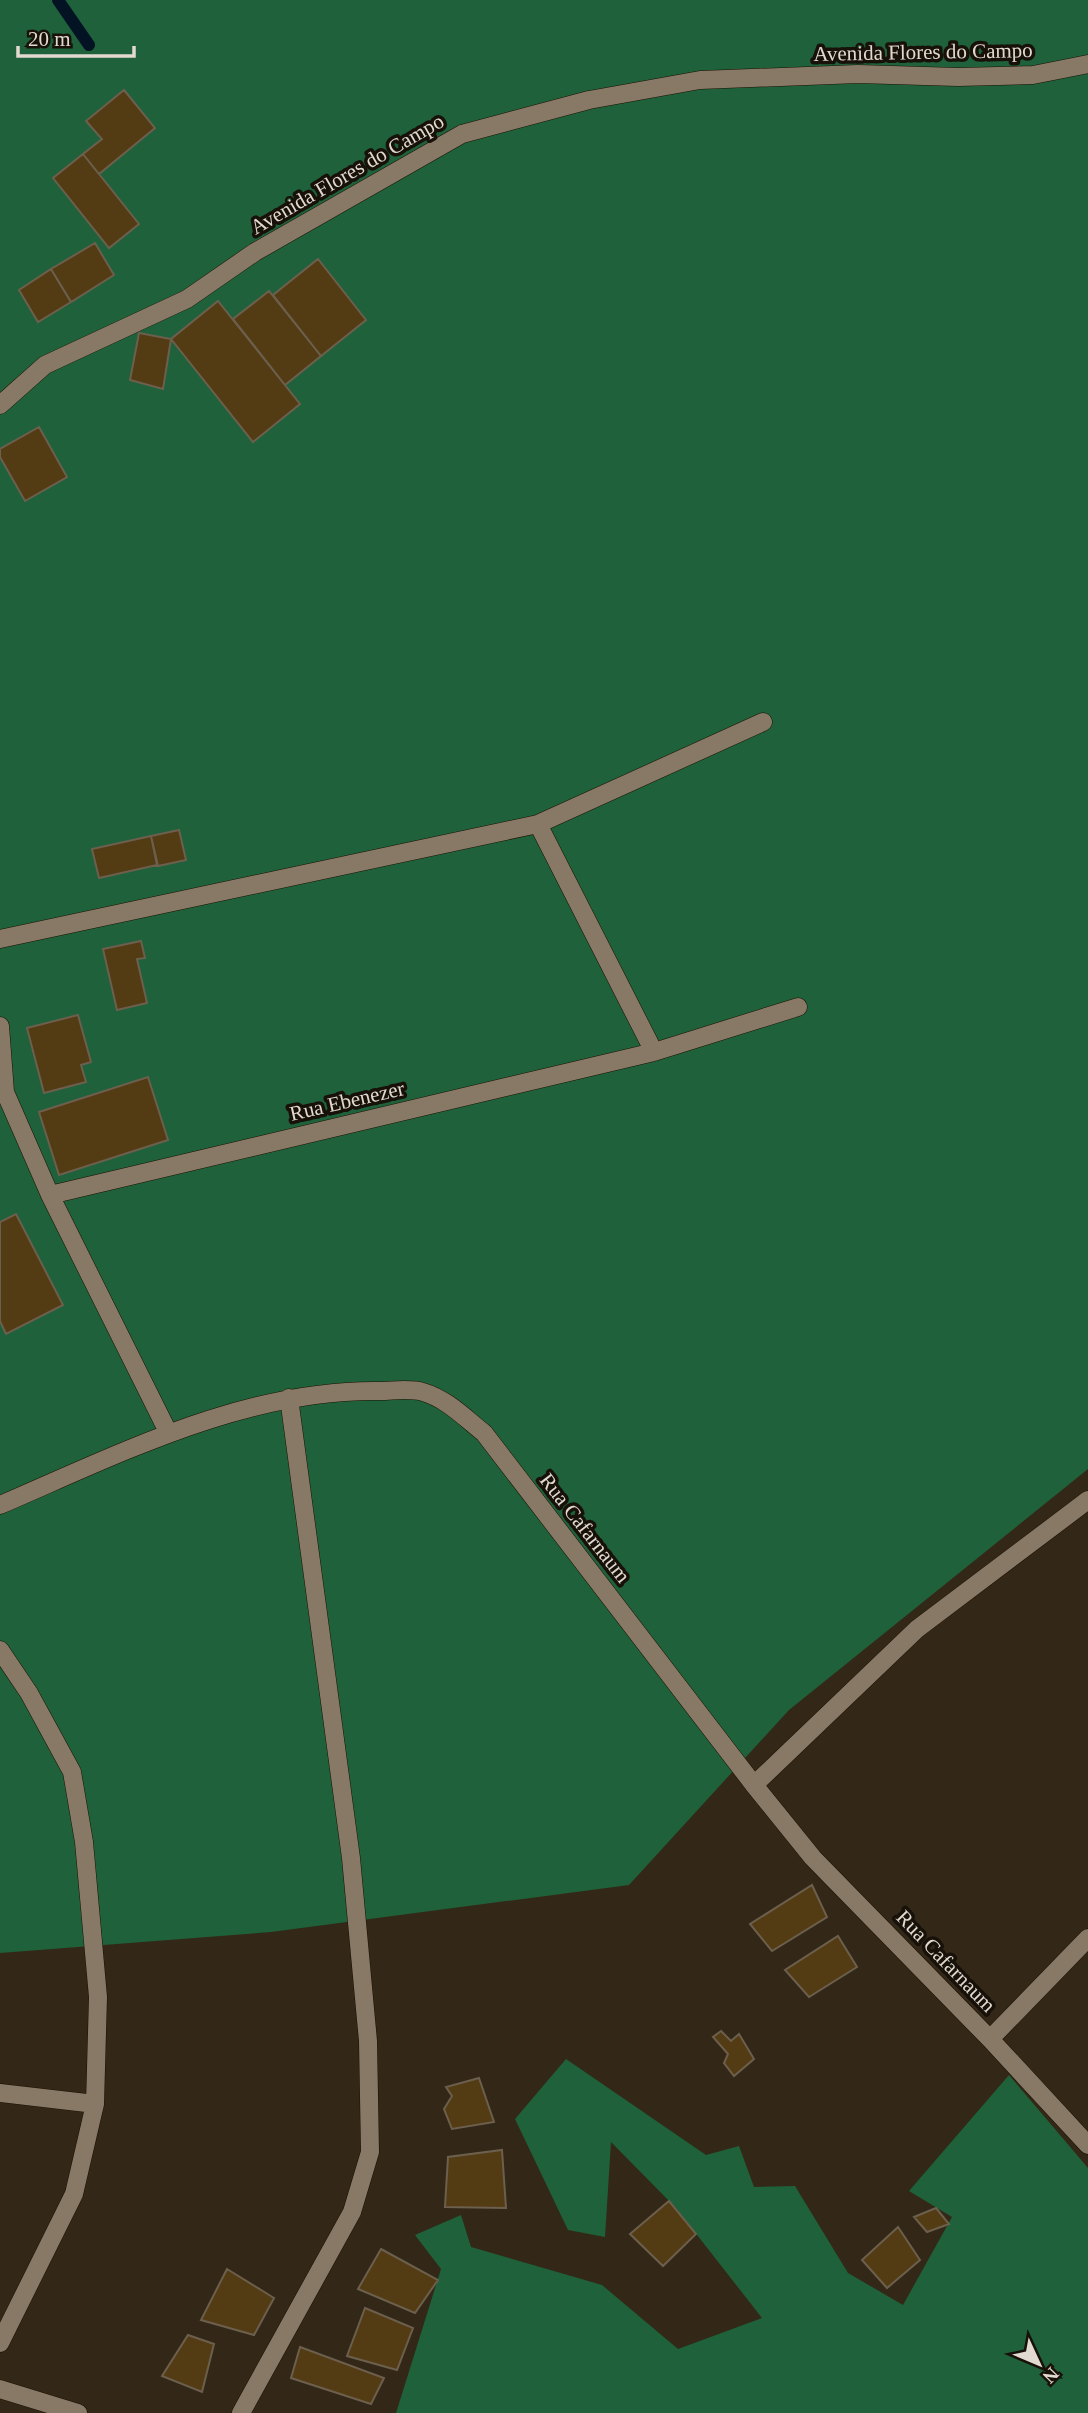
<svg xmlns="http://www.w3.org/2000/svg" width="1088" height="2413" viewBox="0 0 1088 2413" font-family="'Times New Roman',serif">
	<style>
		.green { fill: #1f613a }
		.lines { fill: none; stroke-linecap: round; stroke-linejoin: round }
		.stream { stroke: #031324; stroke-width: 12 }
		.building { fill: #533b13; stroke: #6c5f4d; stroke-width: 2 }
		.street-casing { stroke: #1b1002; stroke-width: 19 }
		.street { stroke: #877966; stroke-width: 18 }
		.labels { text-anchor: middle; stroke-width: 7; stroke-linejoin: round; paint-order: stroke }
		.street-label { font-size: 21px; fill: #e2dad0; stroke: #17110a }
	</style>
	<rect width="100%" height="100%" fill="#332817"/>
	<path class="green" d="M0,0H1088V1469L789,1710L629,1885L271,1932L0,1953Z
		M566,2059L706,2155L739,2146L754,2187L795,2186L848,2273L903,2305L952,2217L909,2191L1009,2075L1088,2168V2413H396L441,2269L415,2235L461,2215L471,2247L602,2285L678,2349L762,2318L676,2208L611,2142L605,2237L568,2230L515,2119Z"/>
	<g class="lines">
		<path class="stream" d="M58,0L89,45"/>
	</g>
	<path class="building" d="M124,90L155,128L99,174L83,154L102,139L86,121Z
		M83,154L139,224L109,248L53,178Z
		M95,243L114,275L71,302L51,269Z
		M318,259L366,320L321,356L273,295Z
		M51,269L71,302L38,322L19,290Z
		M269,291L321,356L285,385L233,319Z
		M218,301L300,404L253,442L171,339Z
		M139,333L171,339L163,389L130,380Z
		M39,427L67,477L25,501L0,457V449Z
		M179,830L186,860L158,866L151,836Z
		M151,836L157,865L99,878L92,849Z
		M141,941L145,958L137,959L147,1003L117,1010L103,949Z
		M78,1015L91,1062L81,1065L86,1082L44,1093L27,1028Z
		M148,1077L168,1140L59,1175L39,1112Z
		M16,1214L63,1305L6,1334L0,1321V1222Z
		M812,1885L827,1917L772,1951L750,1924Z
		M838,1936L857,1967L809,1997L785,1970Z
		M721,2031L731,2041L739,2034L754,2059L734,2076L724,2063L728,2054L713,2037Z
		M479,2078L494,2122L452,2129L444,2109L452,2096L446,2087Z
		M502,2150L506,2208L445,2207L448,2157Z
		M669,2201L696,2234L663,2266L630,2234Z
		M936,2208L949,2224L927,2232L914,2217Z
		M898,2227L920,2260L887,2288L862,2260Z
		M381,2249L438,2280L415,2313L358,2289Z
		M227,2269L274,2298L254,2335L201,2320Z
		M365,2308L413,2328L397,2370L347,2356Z
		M188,2335L214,2344L202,2392L162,2376Z
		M300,2347L384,2378L371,2404L291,2378Z"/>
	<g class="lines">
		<defs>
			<path id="street" d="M0,405L45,365L187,299L255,252L462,134L589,100L700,80L858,74L958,77L1033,75L1088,64
				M538,824L654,1052
				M0,939L538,824L763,722
				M0,1026L5,1092L50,1195L168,1432
				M50,1195L654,1052L798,1007
				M0,1505C121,1453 246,1389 380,1391C393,1391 410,1388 423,1392C447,1399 465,1418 484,1433L754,1785L813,1858L990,2039L1088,2145
				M0,1650L29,1693L72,1772L84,1842L98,1997L95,2104L74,2194L0,2343
				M754,1785L917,1629L1088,1500
				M990,2039L1088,1938
				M0,2093L95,2104
				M0,2389L78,2413
				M241,2413L352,2212L370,2152L368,2041L351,1858L289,1398"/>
		</defs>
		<use href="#street" class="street-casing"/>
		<use href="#street" class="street"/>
	</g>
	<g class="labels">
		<g class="street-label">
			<text transform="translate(923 52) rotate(-1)" y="7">Avenida Flores do Campo</text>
			<text transform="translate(347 174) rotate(-30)" y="7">Avenida Flores do Campo</text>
			<text transform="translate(347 1101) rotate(-13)" y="7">Rua Ebenezer</text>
			<text transform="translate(585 1528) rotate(52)" y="7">Rua Cafarnaum</text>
			<text transform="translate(946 1961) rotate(46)" y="7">Rua Cafarnaum</text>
		</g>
	</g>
	<g transform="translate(1039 2364) rotate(134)" stroke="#17110a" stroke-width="5" paint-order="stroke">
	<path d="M0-5L12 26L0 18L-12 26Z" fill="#e2dad0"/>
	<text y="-10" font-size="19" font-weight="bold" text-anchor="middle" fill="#e2dad0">N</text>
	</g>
	<path d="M18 46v10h116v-10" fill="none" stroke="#e2dad0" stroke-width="3.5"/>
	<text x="28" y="46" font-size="21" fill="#e2dad0" stroke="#17110a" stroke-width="5" paint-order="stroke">20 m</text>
</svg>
